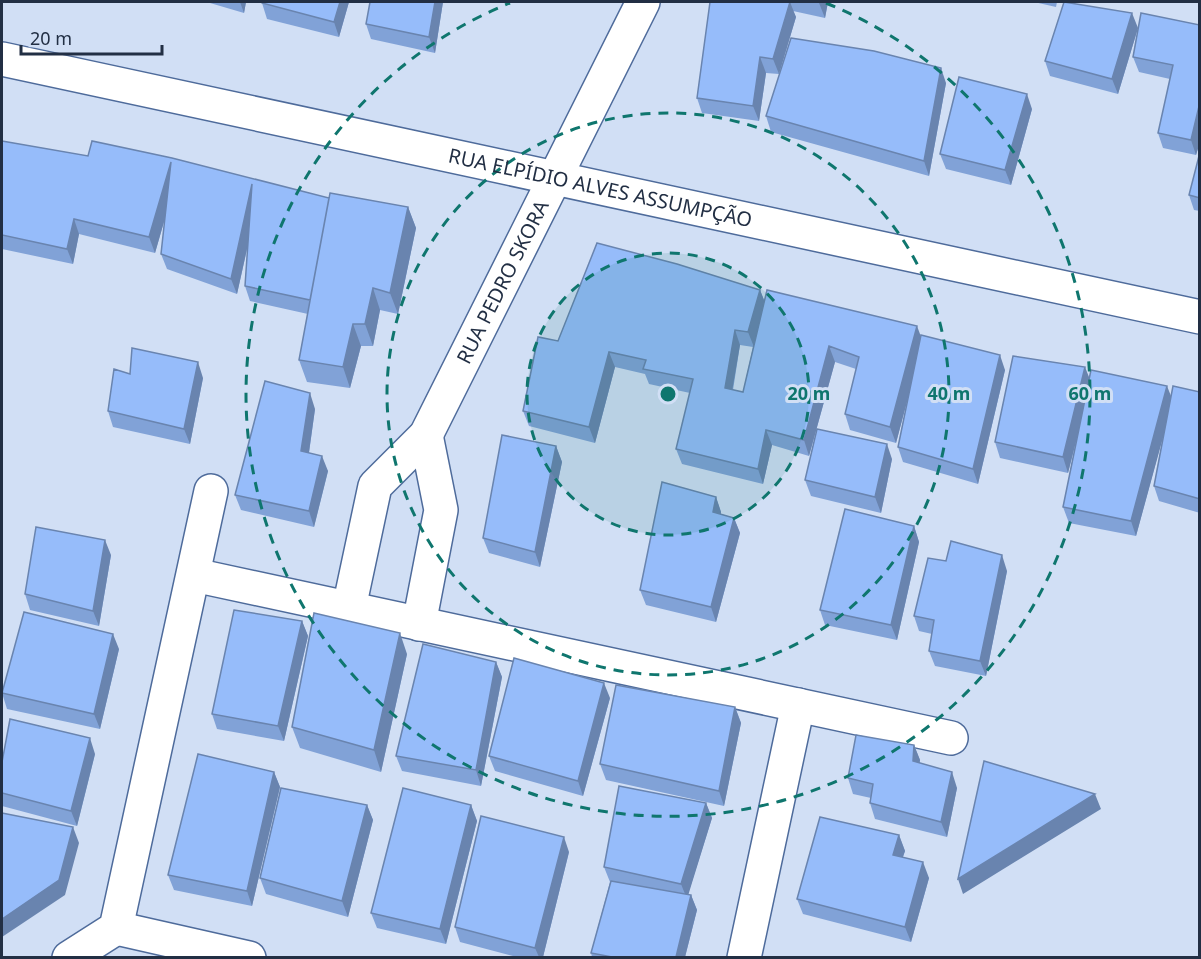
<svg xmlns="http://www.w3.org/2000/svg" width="1201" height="959" viewBox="0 0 1201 959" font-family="'Noto Sans',sans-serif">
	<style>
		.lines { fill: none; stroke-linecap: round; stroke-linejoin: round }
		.minor-casing { stroke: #4e6b9b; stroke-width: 36 }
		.minor { stroke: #fff; stroke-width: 33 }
		.wall { fill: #81a2d7; fill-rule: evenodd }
		.shaded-wall { fill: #6984af }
		.building { fill: #96bcfa; stroke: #6984af; stroke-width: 1.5 }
		.ring { fill: none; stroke: #0f766e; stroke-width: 3; stroke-dasharray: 10 8 }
		.labels { text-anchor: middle; stroke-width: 6; stroke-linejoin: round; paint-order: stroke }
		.street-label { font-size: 20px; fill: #222f44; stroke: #d1dff5 }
		.centre { fill: #0f766e; stroke: #d1dff5; stroke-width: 3 }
		.ring-label { font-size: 18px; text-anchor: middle; font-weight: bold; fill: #0f766e; stroke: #d1dff5; stroke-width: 6; stroke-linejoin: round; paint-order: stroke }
	</style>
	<rect width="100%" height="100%" fill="#d1dff5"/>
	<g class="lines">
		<defs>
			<g id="minor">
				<path id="s1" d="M2,59L1200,317"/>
				<path d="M194,575L951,738"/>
				<path id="s2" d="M349,608L375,486L426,435L643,2"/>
				<path d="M419,624L441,510L426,435"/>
				<path d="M116,928L249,958"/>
				<path d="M69,958L116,928L211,491"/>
				<path d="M744,958L798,705"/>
			</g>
		</defs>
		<use href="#minor" class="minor-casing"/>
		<use href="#minor" class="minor"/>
	</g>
	<path class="wall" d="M209,2H246L244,13L210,3Z
		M349,2L339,37L267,19L262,3Z
		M443,2L435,53L371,39L366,24Z
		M710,2H828L825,18L793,11L796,17L779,74L766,73L759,121L702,113L697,98Z
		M1034,2H1057L1056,7Z
		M1200,25V142L1196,155L1163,148L1158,133L1170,79L1139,72L1133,57Z
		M1138,28L1118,94L1050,76L1045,61Z
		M946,83L929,176L771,132L766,116Z
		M1032,109L1011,185L946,169L940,154Z
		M2,141L329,198L408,207L416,228L398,314L380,310L373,346H361L350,388L307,382L299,360L308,314L250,301L245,286L248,245L237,294L167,269L161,254L165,218L155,253L79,234L73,264L2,249Z
		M1200,152V211L1194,210L1189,195Z
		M760,290L764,300L921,337L1005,370L978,484L903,462L898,447L909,393L896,443L850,430L845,414L856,369L835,362L809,456L772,445L763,484L682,464L676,449L690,393L649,384L645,374L615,367L595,443L529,426L523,411L558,341ZM740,345L753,347L743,392L733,390Z
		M130,374L203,378L190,444L113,427L108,411Z
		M1089,377L1171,396L1200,392V513L1159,501L1154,486L1163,436L1136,536L1069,523L1063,507L1076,442L1068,473L1000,458L995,442Z
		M315,409L309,453L328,471L314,527L241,510L235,495Z
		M556,446L562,462L540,567L489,553L483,538Z
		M892,459L881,513L811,496L805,480Z
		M716,497L721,512V514L734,518L740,533L716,622L646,605L640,590Z
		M914,526L919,542L897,640L825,625L820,610Z
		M111,555L99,626L30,610L25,594Z
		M1007,571L986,676L935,666L929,651L932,634L919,631L914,616Z
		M302,621L308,636L284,741L217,729L212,714Z
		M119,649L100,729L7,709L2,693Z
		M407,654L381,772L300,748L292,727Z
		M496,662L502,677L481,786L402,771L396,756Z
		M610,698L583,796L495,771L489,756Z
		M735,707L741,723L724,806L606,780L600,764Z
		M914,745L920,760L919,763L957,788L947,837L875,819L870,803L871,798L853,794L848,778Z
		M95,754L77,826L2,806V793Z
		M274,772L280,787L252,906L174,890L168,875Z
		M706,803L712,818L688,894L691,895L697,910L685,957H592L591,953L610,882L604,867Z
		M367,805L373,820L348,917L266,894L260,878Z
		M471,805L477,821L446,944L377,928L371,913Z
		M899,835L905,851L903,857L929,878L911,942L803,914L797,899Z
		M569,852L543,957H517L460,942L455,927Z"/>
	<path class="shaded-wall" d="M240,2H246L244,13Z
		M340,2H349L339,37L334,22Z
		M435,2H443L435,53L429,37Z
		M790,2L796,17L779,74L773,59Z
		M819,2H828L825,18L819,3Z
		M1132,13L1138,28L1118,94L1112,79Z
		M760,57L766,73L759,121L753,106Z
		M941,68L946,83L929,176L924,161Z
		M1027,94L1032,109L1011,185L1005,170Z
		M1200,102V142L1196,155L1191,140Z
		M171,162L177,177L155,253L149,237Z
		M252,184L258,199L237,294L231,279Z
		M408,207L416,228L398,314L390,293Z
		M74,219L79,234L73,264L67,249Z
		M373,288L380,310L373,346L365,324Z
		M760,290L766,305L754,347L748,332Z
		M353,324L361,346L350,388L343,367Z
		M917,326L923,342L896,443L890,427Z
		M735,330L740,345L730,403L725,388Z
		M829,346L835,362L809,456L804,440Z
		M609,352L615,367L595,443L589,427Z
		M1000,355L1005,370L978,484L973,469Z
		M198,362L203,378L190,444L184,429Z
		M1085,367L1091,382L1068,473L1063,457Z
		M1167,386L1173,401L1136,536L1131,521Z
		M310,393L315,409L307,466L301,451Z
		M766,430L772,445L763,484L758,469Z
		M887,444L892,459L881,513L875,497Z
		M556,446L562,462L540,567L535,552Z
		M322,456L328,471L314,527L309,511Z
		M716,497L721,512L719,528L713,512Z
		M734,518L740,533L716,622L711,607Z
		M914,526L919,542L897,640L891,625Z
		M105,540L111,555L99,626L93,611Z
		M1002,555L1007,571L986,676L980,661Z
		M302,621L308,636L284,741L278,726Z
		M400,633L407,654L381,772L374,750Z
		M113,634L119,649L100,729L94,714Z
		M496,662L502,677L481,786L476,770Z
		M604,683L610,698L583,796L578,781Z
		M735,707L741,723L724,806L719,791Z
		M90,738L95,754L77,826L71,811Z
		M914,745L920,760L918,777L913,761Z
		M274,772L280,787L252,906L247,891Z
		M952,772L957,788L947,837L941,822Z
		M1095,794L1101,809L963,894L958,879Z
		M706,803L712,818L687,899L681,884Z
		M367,805L373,820L348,917L342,901Z
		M471,805L477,821L446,944L440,929Z
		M73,827L79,843L65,895L2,937V919Z
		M899,835L905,851L898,870L893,855Z
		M564,837L569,852L543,957H539L535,948Z
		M923,862L929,878L911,942L905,927Z
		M691,895L697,910L685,957H676Z"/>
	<path class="building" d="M262,2H340L334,22L262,3Z
		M370,2H435L429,37L366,24Z
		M710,2H790L773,59L760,57L753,106L697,98Z
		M1064,2L1132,13L1112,79L1045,61Z
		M1141,13L1200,25V102L1191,140L1158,133L1173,65L1133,57Z
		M791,38L874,51L941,68L924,161L766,116Z
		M959,77L1027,94L1005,170L940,154Z
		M2,141L88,156L92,141L172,158L329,198L310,300L245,286L252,184L231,279L161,254L171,162L149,237L74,219L67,249L2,235Z
		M1200,152V198L1189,195Z
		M330,193L408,207L390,293L373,288L365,324H353L343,367L299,360Z
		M597,243L677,264L760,290L748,332L735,330L725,388L743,392L767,290L917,326L890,427L845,414L859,357L829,346L804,440L766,430L758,469L676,449L693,379L643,369L646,360L609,352L589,427L523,411L538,337L558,341Z
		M921,335L1000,355L973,469L898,447Z
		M132,348L198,362L184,429L108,411L114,369L130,374Z
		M1013,356L1085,367L1063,457L995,442Z
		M1091,370L1167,386L1131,521L1063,507Z
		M265,381L310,393L301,451L322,456L309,511L235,495Z
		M1173,386L1200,392V499L1154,486Z
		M817,429L887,444L875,497L805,480Z
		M502,435L556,446L535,552L483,538Z
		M662,482L716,497L713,512L734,518L711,607L640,590Z
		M845,509L914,526L891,625L820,610Z
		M36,527L105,540L93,611L25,594Z
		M951,541L1002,555L980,661L929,651L934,620L914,616L928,558L946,561Z
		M234,610L302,621L278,726L212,714Z
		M24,612L113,634L94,714L2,693Z
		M314,613L400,633L374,750L292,727Z
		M423,644L496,662L476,770L396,756Z
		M514,658L604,683L578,781L489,756Z
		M616,685L735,707L719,791L600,764Z
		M10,719L90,738L71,811L2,793V762Z
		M856,735L914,745L913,761L952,772L941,822L870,803L873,784L848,778Z
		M198,754L274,772L247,891L168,875Z
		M984,761L1095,794L958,879Z
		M619,786L706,803L681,884L604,867Z
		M281,788L367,805L342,901L260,878Z
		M403,788L471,805L440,929L371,913Z
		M2,813L73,827L59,880L2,919Z
		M481,816L564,837L535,948L455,927Z
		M820,817L899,835L893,855L923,862L905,927L797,899Z
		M611,881L691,895L676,957H612L591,953Z"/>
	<circle cx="668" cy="394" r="141" fill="#0f766e" fill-opacity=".12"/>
	<g class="ring">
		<circle cx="668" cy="394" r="141"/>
		<circle cx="668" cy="394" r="281"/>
		<path d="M826 3A422 422 0 1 1 510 3"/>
	</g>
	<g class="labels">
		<g class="street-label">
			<text dy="7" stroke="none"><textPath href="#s1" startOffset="612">RUA ELPÍDIO ALVES ASSUMPÇÃO</textPath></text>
			<text dy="7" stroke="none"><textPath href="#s2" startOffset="368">RUA PEDRO SKORA</textPath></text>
		</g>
	</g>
	<circle cx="668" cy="394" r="9" class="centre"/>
	<g class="ring-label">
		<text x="809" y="400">20 m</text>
		<text x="949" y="400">40 m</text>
		<text x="1090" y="400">60 m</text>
	</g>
	<rect width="1201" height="959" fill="none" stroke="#222f44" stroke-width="6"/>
	<path d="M21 45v9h141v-9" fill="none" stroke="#222f44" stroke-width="3"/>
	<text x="30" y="45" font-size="18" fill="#222f44" stroke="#d1dff5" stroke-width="4.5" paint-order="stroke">20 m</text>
</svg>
